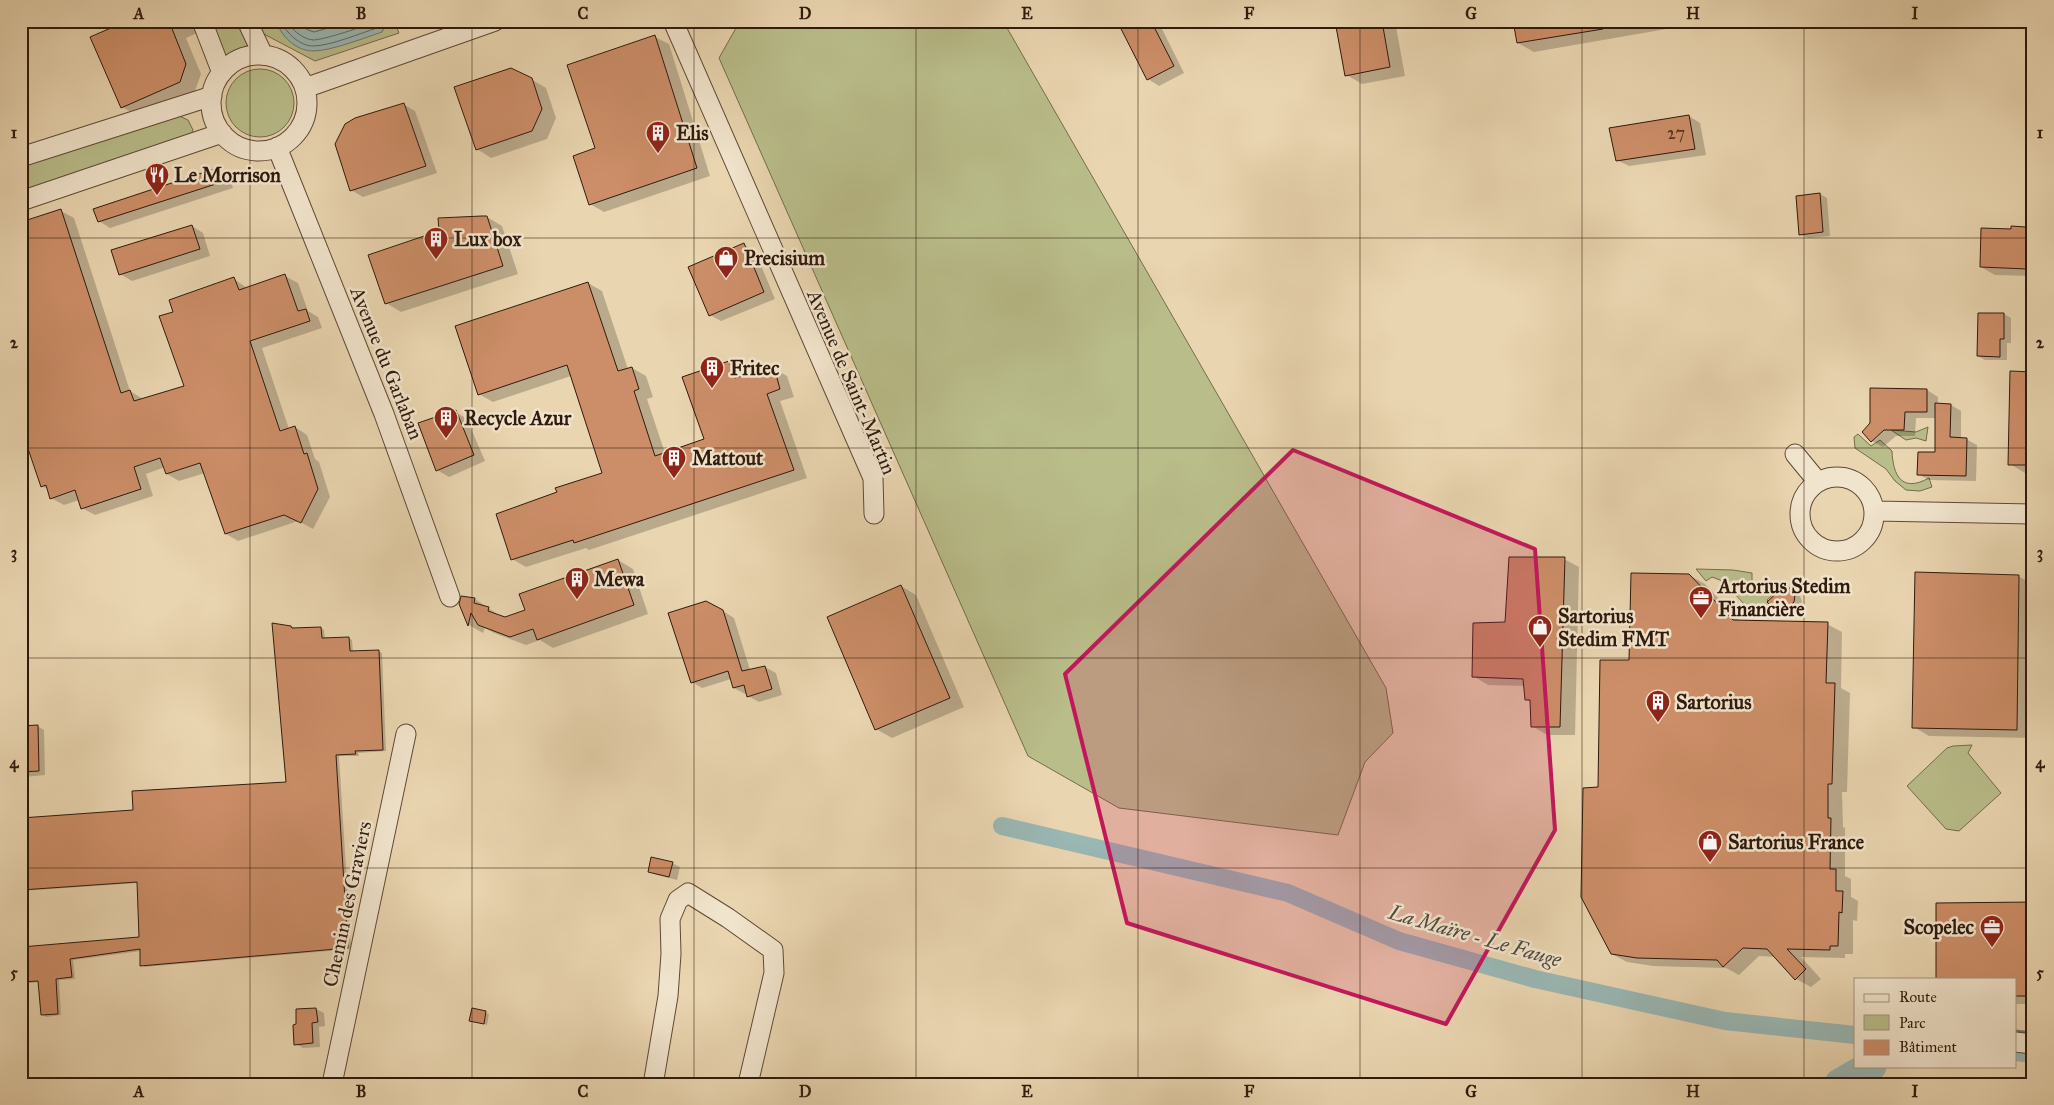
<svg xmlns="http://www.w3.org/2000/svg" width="2054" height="1105" viewBox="0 0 2054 1105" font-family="'IM FELL Great Primer',serif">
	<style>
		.green { fill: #b9bd8a; stroke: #746c4c }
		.water { fill: #99b7b3; stroke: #6f7871 }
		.shadow { fill: #0003 }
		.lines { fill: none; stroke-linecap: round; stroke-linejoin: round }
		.shore { stroke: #646860; stroke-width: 1 }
		.stream { stroke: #6f7871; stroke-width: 5 }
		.canal { stroke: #99b7b3; stroke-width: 18 }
		.river { stroke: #99b7b3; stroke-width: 31 }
		.building { fill: #cc8e68; stroke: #2f1a0d }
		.minor-casing { stroke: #5e4936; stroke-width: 21 }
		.minor { stroke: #f1e4cc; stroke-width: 19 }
		.marked { fill: #c2185b; fill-opacity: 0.2; stroke: #c2185b; stroke-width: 4; stroke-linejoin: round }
		.grid { fill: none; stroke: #2f1a0d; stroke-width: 1; stroke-opacity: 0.55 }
		.labels { text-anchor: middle; stroke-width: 5; stroke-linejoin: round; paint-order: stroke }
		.number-label { font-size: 18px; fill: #563724 }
		.poi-label { font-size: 20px; font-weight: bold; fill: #2f1a0d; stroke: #f1e4cc; text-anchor: start }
		.street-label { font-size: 20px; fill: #2f1a0d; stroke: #f1e4cc }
		.water-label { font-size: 21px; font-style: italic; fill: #4f493f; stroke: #f1e4cc }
		.neatline { fill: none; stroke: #2f1a0d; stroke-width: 2 }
		.grid-label { font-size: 16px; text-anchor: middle; font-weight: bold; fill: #2f1a0d }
	</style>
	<rect width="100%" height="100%" fill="#e9d5b0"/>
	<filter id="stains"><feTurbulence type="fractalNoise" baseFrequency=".004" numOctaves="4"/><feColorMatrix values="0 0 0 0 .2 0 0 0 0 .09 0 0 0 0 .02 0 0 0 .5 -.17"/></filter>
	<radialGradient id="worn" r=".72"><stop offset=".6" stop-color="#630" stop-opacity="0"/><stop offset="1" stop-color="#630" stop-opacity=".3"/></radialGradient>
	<path class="green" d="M209,21H241L251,44L224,57Z
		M256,21H394L399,33L315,61L260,32Z
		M740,21H1003L1386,688L1393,733L1365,762L1338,835L1119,808L1028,756L719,58Z
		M226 103a34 34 0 1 1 68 0a34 34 0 1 1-68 0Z
		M177,115L188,120L193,130L190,137L21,193V167Z
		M1928,427L1926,441L1916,438L1906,440L1891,430L1916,432Z
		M1858,434L1871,446L1880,440L1892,451C1893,476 1902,493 1929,478L1932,487L1920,491L1906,490L1895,481L1886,469L1855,448L1854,437Z
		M1696,569L1733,570L1752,573V585H1754L1755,583H1767L1776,592L1767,600L1773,606L1766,613L1753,614L1734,593L1720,580L1712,577L1706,581Z
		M1972,745L1968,753L2001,793L1959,831L1946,829L1907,786L1947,748L1953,746Z"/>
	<path class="water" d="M276,21H387V22L382,32C364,38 331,51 313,51C296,51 281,36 276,21Z"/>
	<path class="shadow" d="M130,21H194L199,32L186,38L201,74L195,91L138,116L122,107L92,37Z
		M1118,21H1158L1184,73L1159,86L1148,79Z
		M1337,21H1395L1405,76L1362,84L1347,75Z
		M1515,21H1671L1672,28L1534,52L1518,43Z
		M655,37L669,44L710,176L604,212L590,204L597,149Z
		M531,79L546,88L556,118L547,139L491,158L477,149Z
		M403,104L415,111L437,173L363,197L351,190Z
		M1689,116L1700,123L1706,155L1629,166L1617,160Z
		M217,169L229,176L233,188L110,228L99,221Z
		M1820,194L1827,198L1830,236L1808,238L1800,234Z
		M61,211L74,218L130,391L143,399L185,387L174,313L234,279L247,288L285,276L298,283L308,311L318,317L322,328L262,348L289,429L295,427L307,435L315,459L319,462L330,497L313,529L298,521L238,541L226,534L205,473L179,481L167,474L165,467L146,474L153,496L95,515L82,508L79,500L64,505L51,498L49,490L42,486Z
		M487,217L502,226L518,274L401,312L386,303Z
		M192,226L203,233L210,256L132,281L120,274Z
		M2025,228L2033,232V276L1995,275L1981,267L1982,229Z
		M744,245L755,251L775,299L721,321L710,315Z
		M588,283L602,291L628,369L632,368L646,376L653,397L647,399L665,453L705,440L729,362L743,370L745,377L773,368L787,376L794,397L780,401L807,478L589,550L586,548L526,567L512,559L558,493L603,474L571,376L493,402L479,394Z
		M2004,314L2011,318V343H2007V360H1985L1978,356Z
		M2033,373V473H2025L2010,464Z
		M1927,390L1938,397V405H1951L1961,411V439H1966L1977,445L1976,481L1929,480L1918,474L1936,453L1937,418H1916L1915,436H1896L1883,447L1872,441Z
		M456,412L467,419L485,461L449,477L437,470Z
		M1564,559L1579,567L1575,735H1547L1532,726L1531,702L1526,699L1525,686L1488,685L1473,676L1506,623Z
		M618,560L633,569L648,614L553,648L540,640L526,645L494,633L485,628L483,633L469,625L460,604L462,597L475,599L503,618L527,611Z
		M1689,575L1705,584L1740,621L1827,624L1842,632L1841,688L1850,693L1847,792H1842L1843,827L1845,828V876L1851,879V897L1858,901L1857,921L1853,920V954H1845V958L1801,957L1821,979L1811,987L1796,979L1776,957L1759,956L1739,975L1726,968L1653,966L1627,962L1612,954L1600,788L1630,661Z
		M2018,576L2033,584V738L1929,736L1914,727Z
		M901,586L916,595L964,707L892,738L876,729Z
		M1787,589L1800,596L1802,601L1801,606L1788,618L1781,614Z
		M723,611L734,618L750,670L765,667L776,673L782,695L759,702L748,696L747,693L745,694L734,688L731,679L702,688L692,682Z
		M291,627L295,629L321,628L324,630L325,639L349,638L352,640L353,652L378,651L382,653L386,751L358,753L359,756H339L351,949L145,967L142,965L141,951L73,960L75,979L59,980L61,1015L46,1017L43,1015L39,982L21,984V948L140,938L138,883L21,891V820L134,811L288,783Z
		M37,726L44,730L45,775L24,777L21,775V727Z
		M672,863L680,867L677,880L657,875L649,871Z
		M2033,903V1004H2015V979Z
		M316,1009L324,1013L325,1026L319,1027L320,1047L303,1048L296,1044L298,1026L297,1010Z
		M473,1009L489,1014L487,1025L470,1020Z"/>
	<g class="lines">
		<path class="shore" d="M281,21C286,33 300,46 313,46C330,46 361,33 377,28L382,21
			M288,21C291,30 303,39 313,40C323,40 367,26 375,21
			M296,21L308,30L314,32L353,21"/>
		<path class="stream" d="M2015,1032L2033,1034"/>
		<path class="canal" d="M1002,826L1288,893L1399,941L1535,979L1725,1021L1855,1035
			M2015,1052L2033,1054"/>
		<path class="river" d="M1840,1084L1871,1066"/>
	</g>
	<path class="building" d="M127,21L129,26L139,21H169L186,64L180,82L121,108L90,37Z
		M1117,21H1151L1174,66L1147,80Z
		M1335,21H1382L1390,67L1345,76Z
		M1513,21H1602L1603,29L1517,43Z
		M655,35L697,168L589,205L573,156L595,148L567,65Z
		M511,68L532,78L542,109L532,131L476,150L454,87Z
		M404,103L426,166L350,191L335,144L345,124L355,118Z
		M1689,115L1695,149L1616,161L1609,128Z
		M217,168L222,182L98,222L93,209Z
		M1820,193L1823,232L1799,235L1796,196Z
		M61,209L121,393L130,390L134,401L184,386L159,316L173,312L169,300L234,277L239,290L285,274L298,311L306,309L310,321L250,341L280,431L295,426L304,454L307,453L318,489L301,523L284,515L225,534L200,463L166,474L160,458L134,467L141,489L81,509L75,490L50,499L46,485L41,487L21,428V222Z
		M482,216H487L503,266L385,304L368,255L439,231L438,218Z
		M192,225L200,249L119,275L111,250Z
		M2011,226L2026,227V243H2028L2027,269L1980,267L1981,228L2011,229Z
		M744,243L764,292L709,316L688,267Z
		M588,282L618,371L632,367L639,389L634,391L655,456L704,439L682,377L729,361L735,378L774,367L780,389L767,394L794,470L574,543L573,540L511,560L496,514L557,492L555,488L602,473L567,365L478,395L455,326Z
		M1978,313H2004V339H2000V357L1977,356Z
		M2010,371L2033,372V465H2008Z
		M1870,388L1927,389V412H1905L1904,430H1884L1871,442L1862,432L1870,423Z
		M1935,403L1951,404L1950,437L1967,438L1966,476L1917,475L1918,452H1935Z
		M456,410L474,455L436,471L418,423Z
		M1509,557H1565L1560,727H1531L1530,700H1525L1523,679L1472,677L1473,623L1505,622Z
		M618,559L634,605L537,640L533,629L510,637L478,625L471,613L468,626L459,604L461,596L475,598L474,603L489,607L488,611L505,617L525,610L519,594Z
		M1915,572L2019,575L2017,730L1912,728Z
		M1631,573L1689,574L1733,620L1828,622L1826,683H1835L1832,784H1828V818H1831L1830,869H1836V891H1843L1842,913L1839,912L1838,946H1830V950L1787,949L1806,969L1795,980L1767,949L1743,948L1723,967L1717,960L1637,958L1611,954L1581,897L1583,788L1598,787L1600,660H1629Z
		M901,585L950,698L875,730L827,617Z
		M1788,587L1792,590L1795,595L1794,602L1780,615L1767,602L1782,588Z
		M706,601L723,610L742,671L765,666L772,689L747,697L744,685L733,688L728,671L691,683L668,613Z
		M272,623L291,626L292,628L321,627L322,638L349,637L350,651L379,650L383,750L355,751L356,754L336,755L348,948L140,966V949L70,959L72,977L56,979L58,1014L41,1015L38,981L21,982V947L139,937L137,882L21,890V818L133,810L132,791L286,782Z
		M38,725L39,771L21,772V726Z
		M651,857L673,862L669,877L648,872Z
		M2033,902V996H2015V979H1936V903Z
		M316,1008L318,1022L312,1023L313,1043L294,1045L293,1025L296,1024V1009Z
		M472,1008L486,1011L484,1024L469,1021Z"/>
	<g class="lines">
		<defs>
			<path id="minor" d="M202,21L222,73
				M247,21L263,55
				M673,21L873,478L874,514
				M211 103a48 48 0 1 1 96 0a48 48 0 1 1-96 0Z
				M305,88L495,21
				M277,147L384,414L450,597
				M21,157L212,96
				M21,201L222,133
				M1795,454L1818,482
				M1800 514a37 37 0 1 1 74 0a37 37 0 1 1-74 0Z
				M1875,511L2033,514
				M2015,1042L2033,1044
				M654,1079L668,996L671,954L670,919L678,900L688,893L728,918L773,950L774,973L748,1084
				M332,1084L406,734"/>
		</defs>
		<use href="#minor" class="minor-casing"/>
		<use href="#minor" class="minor"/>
	</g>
	<path class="marked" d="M1293,450L1535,549L1555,830L1446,1024L1127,923L1065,674Z"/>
	<path class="grid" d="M250,21V1084M472,21V1084M694,21V1084M916,21V1084M1138,21V1084M1360,21V1084M1582,21V1084M1804,21V1084M21,238H2033M21,448H2033M21,658H2033M21,868H2033"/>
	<defs>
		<symbol id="building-pin" viewBox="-11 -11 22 30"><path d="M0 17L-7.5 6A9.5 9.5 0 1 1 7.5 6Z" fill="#8f2418" stroke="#f1e4cc"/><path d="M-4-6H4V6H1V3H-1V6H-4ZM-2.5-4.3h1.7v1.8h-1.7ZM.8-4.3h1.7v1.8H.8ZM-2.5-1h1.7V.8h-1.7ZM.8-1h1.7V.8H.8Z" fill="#fff"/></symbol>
		<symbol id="restaurant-pin" viewBox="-11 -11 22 30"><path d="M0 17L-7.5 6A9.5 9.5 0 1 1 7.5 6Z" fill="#8f2418" stroke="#f1e4cc"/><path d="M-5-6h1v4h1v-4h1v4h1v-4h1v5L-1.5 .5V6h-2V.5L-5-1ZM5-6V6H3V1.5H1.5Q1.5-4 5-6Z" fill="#fff"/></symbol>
		<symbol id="shop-pin" viewBox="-11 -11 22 30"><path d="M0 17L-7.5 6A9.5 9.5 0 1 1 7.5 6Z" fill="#8f2418" stroke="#f1e4cc"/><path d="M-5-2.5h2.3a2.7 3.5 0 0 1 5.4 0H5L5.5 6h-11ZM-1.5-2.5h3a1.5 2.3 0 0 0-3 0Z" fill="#fff"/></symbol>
		<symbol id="office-pin" viewBox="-11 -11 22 30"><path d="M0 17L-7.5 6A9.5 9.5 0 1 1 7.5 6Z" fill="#8f2418" stroke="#f1e4cc"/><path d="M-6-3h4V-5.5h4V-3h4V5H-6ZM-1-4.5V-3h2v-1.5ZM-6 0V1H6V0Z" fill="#fff"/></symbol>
	</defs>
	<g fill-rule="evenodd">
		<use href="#building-pin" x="644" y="119" width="28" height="38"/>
		<use href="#restaurant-pin" x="143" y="161" width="28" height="38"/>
		<use href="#building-pin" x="422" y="225" width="28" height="38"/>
		<use href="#shop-pin" x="712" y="244" width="28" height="38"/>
		<use href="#building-pin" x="698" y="354" width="28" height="38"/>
		<use href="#building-pin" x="432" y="404" width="28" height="38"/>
		<use href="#building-pin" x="660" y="444" width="28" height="38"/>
		<use href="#building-pin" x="563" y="565" width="28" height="38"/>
		<use href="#office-pin" x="1687" y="584" width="28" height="38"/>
		<use href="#shop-pin" x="1526" y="613" width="28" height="38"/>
		<use href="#building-pin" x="1644" y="688" width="28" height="38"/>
		<use href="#shop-pin" x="1696" y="828" width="28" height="38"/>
		<use href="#office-pin" x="1978" y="913" width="28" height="38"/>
	</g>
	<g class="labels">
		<g class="number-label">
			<text x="1676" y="139">27</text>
		</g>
		<g class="poi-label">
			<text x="676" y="140">Elis</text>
			<text x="174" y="182">Le Morrison</text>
			<text x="454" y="246">Lux box</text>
			<text x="744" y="265">Precisium</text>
			<text x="730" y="375">Fritec</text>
			<text x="464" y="425">Recycle Azur</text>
			<text x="692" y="465">Mattout</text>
			<text x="594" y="586">Mewa</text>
			<text x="1718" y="593">Artorius Stedim<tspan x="1718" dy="23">Financière</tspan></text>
			<text x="1558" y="623">Sartorius<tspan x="1558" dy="23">Stedim FMT</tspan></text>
			<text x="1676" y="709">Sartorius</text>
			<text x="1728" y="849">Sartorius France</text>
			<text x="1974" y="934" text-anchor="end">Scopelec</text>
		</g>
		<g class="street-label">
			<text transform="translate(387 363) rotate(68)" y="7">Avenue du Garlaban</text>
			<text transform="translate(852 382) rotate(67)" y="7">Avenue de Saint-Martin</text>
			<text transform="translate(347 904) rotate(-78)" y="7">Chemin des Graviers</text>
		</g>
		<g class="water-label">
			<text transform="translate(1475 936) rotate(16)" y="7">La Maïre - Le Fauge</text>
		</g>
	</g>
	<rect width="2054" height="1105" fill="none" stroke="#e9d5b0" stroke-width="55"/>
	<rect x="1854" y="978" width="162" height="90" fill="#f1e4cc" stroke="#a39380"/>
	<rect x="1864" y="994" width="25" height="8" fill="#f1e4cc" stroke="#a39380"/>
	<text x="1899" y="1002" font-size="15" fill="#2f1a0d">Route</text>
	<rect x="1864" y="1015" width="25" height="15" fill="#b9bd8a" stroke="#a39380"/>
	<text x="1899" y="1028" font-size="15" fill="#2f1a0d">Parc</text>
	<rect x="1864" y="1040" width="25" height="15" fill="#cc8e68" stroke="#a39380"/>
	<text x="1899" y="1052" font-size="15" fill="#2f1a0d">Bâtiment</text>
	<rect x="28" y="28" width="1998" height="1050" class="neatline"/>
	<g class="grid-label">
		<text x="139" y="19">A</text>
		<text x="361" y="19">B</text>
		<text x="583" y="19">C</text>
		<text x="805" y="19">D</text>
		<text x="1027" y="19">E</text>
		<text x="1249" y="19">F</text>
		<text x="1471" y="19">G</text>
		<text x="1693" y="19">H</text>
		<text x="1915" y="19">I</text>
		<text x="14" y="138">1</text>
		<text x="2040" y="138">1</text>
		<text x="14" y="348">2</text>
		<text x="2040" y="348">2</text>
		<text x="14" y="558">3</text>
		<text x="2040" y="558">3</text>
		<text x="14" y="768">4</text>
		<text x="2040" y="768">4</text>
		<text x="14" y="978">5</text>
		<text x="2040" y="978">5</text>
		<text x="139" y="1097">A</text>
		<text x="361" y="1097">B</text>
		<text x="583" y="1097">C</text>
		<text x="805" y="1097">D</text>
		<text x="1027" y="1097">E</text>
		<text x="1249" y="1097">F</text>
		<text x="1471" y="1097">G</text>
		<text x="1693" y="1097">H</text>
		<text x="1915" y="1097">I</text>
	</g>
	<rect width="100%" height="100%" filter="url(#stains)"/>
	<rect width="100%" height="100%" fill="url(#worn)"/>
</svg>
